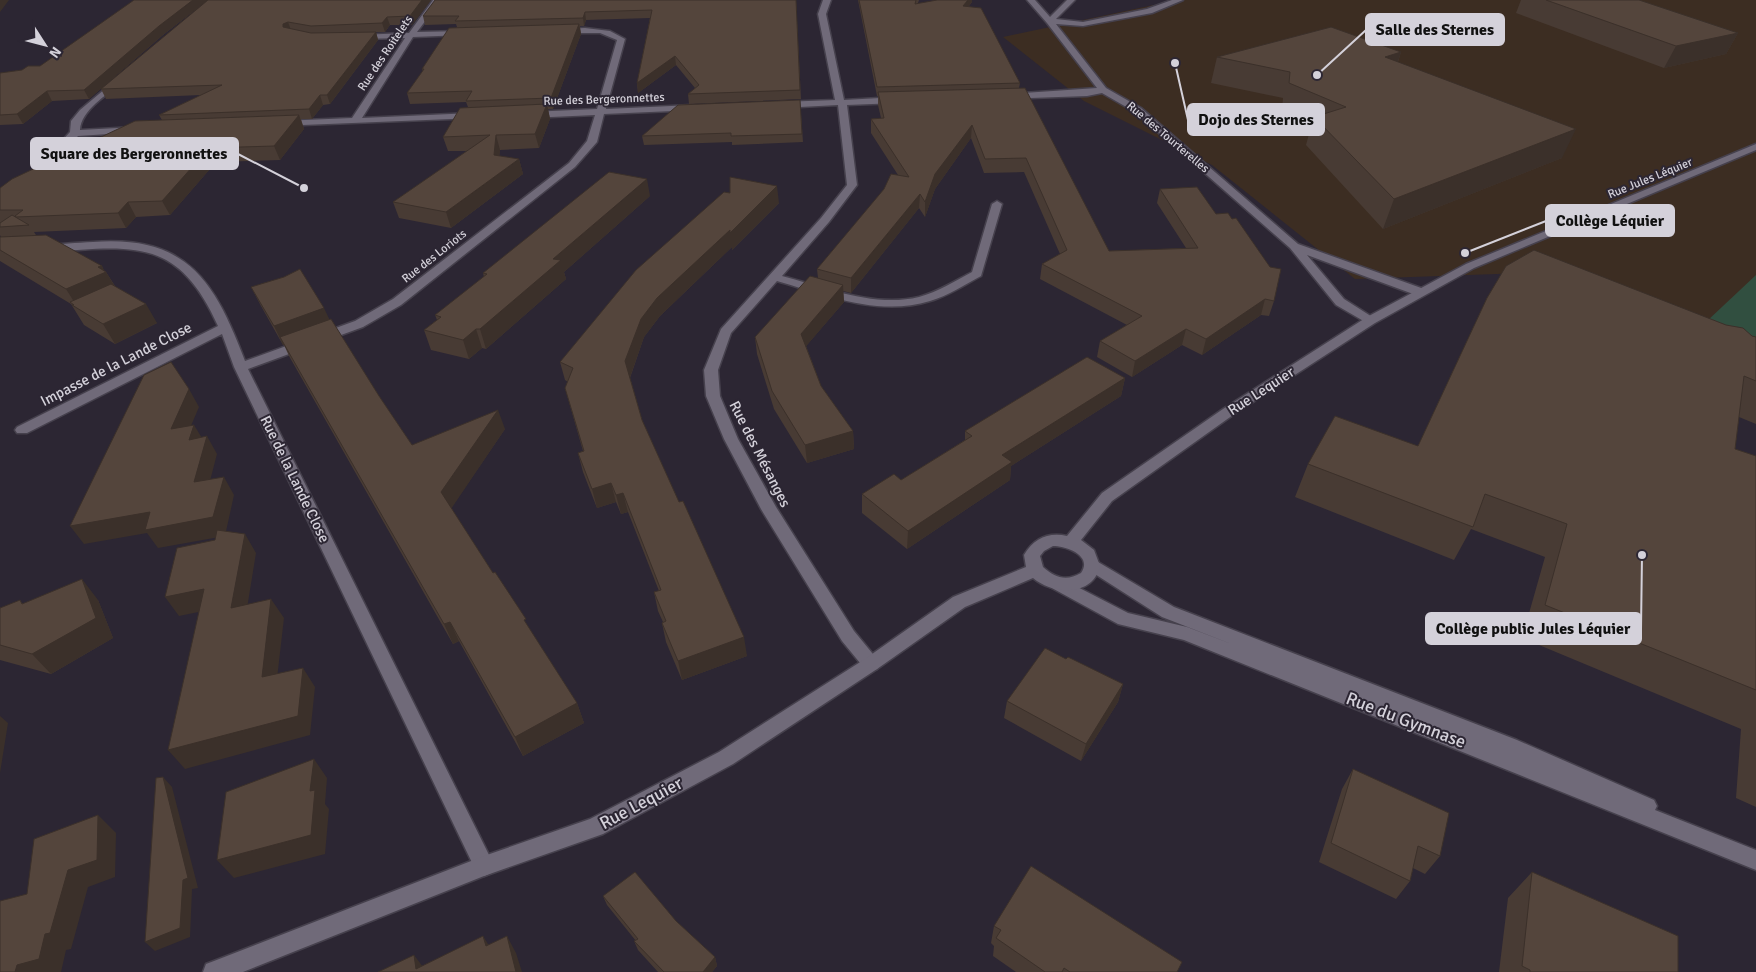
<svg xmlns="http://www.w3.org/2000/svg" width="1756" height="972" viewBox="0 0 1756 972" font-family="Signika,sans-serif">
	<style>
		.industrial { fill: #3c2d22 }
		.green { fill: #314f40 }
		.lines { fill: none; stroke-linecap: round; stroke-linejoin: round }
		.street-casing { stroke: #46414d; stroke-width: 3 }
		.secondary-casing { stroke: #46414d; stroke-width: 3 }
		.street { fill: #706a79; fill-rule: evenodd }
		.secondary { fill: #706a79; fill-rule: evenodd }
		.wall { fill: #483b34 }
		.shaded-wall { fill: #3b302a }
		.building { fill: #54453c; stroke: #3b302a }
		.labels { text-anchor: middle; stroke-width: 4; stroke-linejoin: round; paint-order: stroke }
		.far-street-label { font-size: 12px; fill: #d4d1da; stroke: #2c2633 }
		.street-label { font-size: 15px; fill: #d4d1da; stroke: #2c2633 }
		.near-street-label { font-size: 18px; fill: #d4d1da; stroke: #2c2633 }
		.leader { fill: none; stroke: #d4d1da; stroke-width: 2 }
		.callout-dot { fill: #d4d1da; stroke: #2c2633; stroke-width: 2 }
		.callout { fill: #d4d1da; stroke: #d4d1da; stroke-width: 2 }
		.callout-label { font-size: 16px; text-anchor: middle; font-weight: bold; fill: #111 }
	</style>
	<rect width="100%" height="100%" fill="#2c2633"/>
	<path class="industrial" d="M1177,0H1756V366L1525,273L1355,279L1212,165L1084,101L1003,37Z"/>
	<path class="green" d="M1756,275V342L1706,322Z"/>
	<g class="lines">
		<defs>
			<path id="street" d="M433,0H441L417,32L464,31L468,33L464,35L413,37L362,118L473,113L478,116L476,118L278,126L276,124L281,121L352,118L405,38L357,39L353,37L357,35L409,33Z
				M823,0H831L826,14L844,100L898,97L902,100L898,103L847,105L857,185L829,222L782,276C824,287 874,308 919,297C938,292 955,281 972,272L992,204L997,201L1002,204L981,276C964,285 948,296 930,301C879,317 825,295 777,281L731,333L718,370L720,396L738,439L776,507L854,631L877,659L880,664L877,669L871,671L865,669L842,641L761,509L724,439L706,396L704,370L721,329L821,218L847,185L838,105L781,108L777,105L781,102L835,100L818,14Z
				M1027,0H1035L1050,17L1067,0H1075L1056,19L1083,22L1147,9L1172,0H1183L1152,13L1083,26L1056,24L1106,88L1141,108L1298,244L1424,289L1426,292L1424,295H1416L1307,255L1344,299L1377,320L1371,324L1367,323L1336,305L1290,248L1135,112L1102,93L1087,96L1005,99V95L1008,94L1097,88L1047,23Z
				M585,28L610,31L625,39L606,109L693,105L696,106V110L604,114L597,142L575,167L401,305L363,327L248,369L491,859L495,866L491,873L484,876L477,873L234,367L222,334L27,433H17L15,430L17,427L218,326C178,237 134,246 48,252L42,249L44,247C60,243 77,243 93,242C188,235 215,282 245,361L355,321L393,299L569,163L587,141L595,115L529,118L524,115L529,112L597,109L617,40L600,33H562L558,31L562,29Z
				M118,78L122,81L121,83C107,95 81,110 80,130L136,127L141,130L139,132L78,136L39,179H31V175L70,132L71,121L80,110Z
				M1093,559L1174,607L1517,740L1654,800L1657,806L1655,810L1756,850V870L1184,640L1118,624L1050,587L1048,583L1050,579L1056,577L1062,579L1128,613L1187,627L1234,645L1162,617L1087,569L1085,565L1087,561Z"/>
			<path id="secondary" d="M1756,144V150L1474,268L1375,323L1233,415L1112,501L1081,540L1094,550L1100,566C1093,597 1053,595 1033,578L965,607L877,669L733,764L603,834L484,876L243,972H203L206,964L214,961L484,856L590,819L719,752L865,659L953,597L1026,567L1024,555C1034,538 1049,532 1067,536L1102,493L1223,409L1367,317L1466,264ZM1053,546C1067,546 1093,556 1081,573C1066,582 1054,577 1043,567L1040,556L1044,551Z"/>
		</defs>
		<use href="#street" class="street-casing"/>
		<use href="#secondary" class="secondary-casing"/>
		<use href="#street" class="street"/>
		<use href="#secondary" class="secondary"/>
	</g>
	<path class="wall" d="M208,0L163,35L89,99L52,101L23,124L0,125V73L22,70L40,66Z
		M208,0H431L412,25H390L385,32H376L378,40L330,104L323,105L312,119H301L304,129L280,160L216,162L170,215L136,217L126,228L34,232L36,235L102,266L104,271L106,272L115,286L157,323L115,344L84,325L71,304L0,261V237H1L0,235V188L162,120L159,115L201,95L106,99L101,89Z
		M796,0L801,99L689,104L688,94L695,88L676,65L638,93L637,83L650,18L586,20L584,26H580L581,34L553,109H548L550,119L539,148L500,150L499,156L519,159L523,174L451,228L399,218L393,202L468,151H448L443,137L468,107L466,102L410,104L407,93L423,71L422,69L457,27L456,24L425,25L423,16Z
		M858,0H919L918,3L972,2L969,6L1020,83L1019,88L1109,251L1186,248L1157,203L1160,189L1274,301L1269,316L1261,315L1202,355L1182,345L1132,377L1097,357L1100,341L1127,325L1040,279L1042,264L1060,254L1024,172L984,173L971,138L935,189L925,217L919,208L851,293L843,291L844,302L806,346L821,386L853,431L854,449L807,463L774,409L757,354L755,337L818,278L817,269L898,175L871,133V119L881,118L878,105V96H877Z
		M1521,0H1639L1738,33L1726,54L1664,68L1516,13Z
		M1401,52L1398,62L1562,158L1383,229L1306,145L1312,123L1282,110L1283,98L1211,83L1217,57Z
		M800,100L803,142L732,145V142L644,145L642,136Z
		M730,193L779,203L732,250V247L660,316L644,337L630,378L642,420L747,656L682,680L666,642L662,623L663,622L658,611L654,592L659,591L628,512L621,514L616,502L597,508L583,472L578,453L583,451L565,388L568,382L565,380L560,362Z
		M650,196L564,272L566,279L486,349L482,348L469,359L431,350L424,330L437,320L435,315L484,277L483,273Z
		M251,287L329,319L379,396L412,445L505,429L451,508L577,703L584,723L523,756L459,641L453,644L289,356L284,345H283L261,306Z
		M1487,298L1752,336L1756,337V424L1739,417L1735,449L1756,456V807L1736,798L1741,729L1522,638L1545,557L1471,529L1454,560L1295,497L1308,464L1418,446Z
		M1125,378L1121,396L1011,466L1010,480L907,549L862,513V494L901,480L965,440V431Z
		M98,600L113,638L51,674L0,660V608L23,603Z
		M1066,659L1123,684L1118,702L1081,761L1004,718L1007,701Z
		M1353,769L1440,856L1425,874L1413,868L1410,881L1396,899L1319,862L1342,789Z
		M1532,872L1678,972H1499L1508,898Z
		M603,896L676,921L715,957L717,966L712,972H658L638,950L634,941H636L607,905Z
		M994,926L1177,972H1016L993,956L994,946L991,943Z"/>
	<path class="shaded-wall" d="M0,0H9L0,12Z
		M193,0H208L163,35L89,99L84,90L159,26Z
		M422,0H431L412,25L410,16Z
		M968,0H972V2L962,14L963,6Z
		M585,12L586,20L584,26L583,18Z
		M387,17L390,25L385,32L382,23Z
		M288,22L291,30L283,27V24Z
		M579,24L581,34L553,109L551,98Z
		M376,32L378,40L330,104L327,95Z
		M1738,33L1726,54L1664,68L1676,46Z
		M1401,52L1392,79L1385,57Z
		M675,56L676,65L638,93L637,83Z
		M47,91L52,101L23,124L17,114Z
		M320,95L323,105L312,119L309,109Z
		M547,104L550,119L539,148L535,134Z
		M299,115L304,129L280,160L274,146Z
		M972,125L971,138L935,189L925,217V202L935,174Z
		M1576,129L1562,158L1383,229L1394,199Z
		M496,135L500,150L498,170L494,155Z
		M209,148L216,162L170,215L162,201Z
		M519,159L523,174L451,228L446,212Z
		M647,179L650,196L564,272L566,279L486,349L480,329L553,259Z
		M777,186L779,203L732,250V247L660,316L644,337L629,380L625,361L641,319L657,298Z
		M920,194L919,208L851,293V278Z
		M128,202L136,217L126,228L118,213Z
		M102,266L105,272H106L117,290L78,308L66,289L98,267Z
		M843,285L844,302L802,351L801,334Z
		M1265,299L1261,315L1202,355L1206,339Z
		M146,304L157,323L115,344L103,324Z
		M324,308L333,327L280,337L284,345H283L274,326Z
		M476,329L482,348L469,359L463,340Z
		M1186,329L1182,345L1132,377L1135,361Z
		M1125,378L1121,396L1011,466L1010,480L907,549L908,531L1002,455Z
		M189,389L199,407L182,447L171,429Z
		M498,410L505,429L449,512L441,492Z
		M194,425L205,443L189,440Z
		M853,431L854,449L807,463L805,445Z
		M207,436L217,454L205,500L194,482Z
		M224,477L234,495L225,536L158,548L147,533L84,544L70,526Z
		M611,483L616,502L597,508L592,489Z
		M623,493L628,512L621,514L616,495Z
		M245,534L256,553L244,627L231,608Z
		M82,579L98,600L113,638L51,674L32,654Z
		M204,589L218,608L179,616L165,597Z
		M271,599L284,618L275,696L262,677Z
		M450,622L459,641L453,644L444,624Z
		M744,637L747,656L682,680L678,661Z
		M303,668L315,687L310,735L185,769L168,750Z
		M1123,684L1118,702L1081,761L1086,744Z
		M577,703L584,723L523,756L515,737Z
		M0,716L8,723L0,773Z
		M314,759L327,778L325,804L329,809L325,854L234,878L217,860L310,791Z
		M163,777L172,787L198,888L192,889L190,937L155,951L145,942Z
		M98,815L116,833L115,877L88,887L71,949L66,950L61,972H15L17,965L45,934L68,870Z
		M483,936L493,952L486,946Z
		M507,936L516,953L522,972H516Z
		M414,955L426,971L416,969Z
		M715,957L717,966L712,972H703Z"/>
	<path class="building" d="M134,0H193L159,26L84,90L47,91L17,114L0,115V73L22,70L28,66H40Z
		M208,0H422L410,16L387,17L382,23L311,26L288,22L283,24V27L311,33L376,32L327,95H320L309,109L159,115L222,85L101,89Z
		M435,0H796L800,90L688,94L699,85L675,56L637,83L652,10L585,12L583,18L455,21L459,16H423Z
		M859,0H916L915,4L937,0H968L963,6L981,8L1020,83L877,87Z
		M1546,0H1639L1738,33L1676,46Z
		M579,24L551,98L466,101L472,91L407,93L424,69H422L449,28Z
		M1331,27L1401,52L1385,57L1576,129L1394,199L1314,117L1346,107L1289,83L1290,72L1217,57Z
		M1025,88L1109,251L1198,248L1160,189L1197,187L1216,214L1228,213L1232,219L1236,218L1270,267L1281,269L1274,301L1265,299L1206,339L1186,329L1135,361L1100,341L1142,316L1042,264L1067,250L1026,158L985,159L972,125L935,174L925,202L920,194L851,278L817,269L884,189L891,174L909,177L871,119L884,118L878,92Z
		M800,100L802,134L731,136V133L642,136L678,105Z
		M547,104L535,134L496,135L494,155L519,159L446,212L393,202L490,135L443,137L460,108Z
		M299,115L274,146L209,148L162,201L128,202L118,213L16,217L15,216L23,210H0V188L12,179L135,121Z
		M609,172L647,179L553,259L561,260L480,329H476L463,340L424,330L441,317L435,315L487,274L483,273Z
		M730,177L777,186L730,233V230L657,298L641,319L625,361L642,420L679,502L683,501L744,637L678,661L662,623L666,621L654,592L661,590L623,493L616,495L611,483L592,489L578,453L584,451L565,388L573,368L560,362L636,270L724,192L730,193Z
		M12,215L29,225L0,227V223Z
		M46,235L102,266L98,267L106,272L66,289L0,250V237Z
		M1534,250L1726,325L1743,328L1752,336L1756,337V381L1744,376L1735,449L1756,456V690L1545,605L1567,524L1485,494L1473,527L1308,464L1335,416L1418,446L1487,298L1506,266Z
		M300,269L324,308L274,326L251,287L284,277Z
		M810,276L843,285L801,334L821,386L853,431L805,445L772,391L755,337Z
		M111,284L146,304L103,324L72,305H74L70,302Z
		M331,319L379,396L412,445L498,410L441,492L493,573L495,572L526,619L524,620L577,703L515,737L450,622L444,624L280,337Z
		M1087,357L1125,378L1002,455L1012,462L908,531L862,494L894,474L901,480L972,436L965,431Z
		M171,362L189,389L171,429L194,425L189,440L207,436L194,482L224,477L213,517L145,530L150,512L70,526L144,375Z
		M217,530L245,534L231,608L271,599L262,677L303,668L298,716L168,750L204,589L165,597L177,548L215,540Z
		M82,579L96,618L32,654L0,645V608L20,600L22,604Z
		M1045,648L1066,659L1068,657L1123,684L1086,744L1007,701Z
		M314,759L310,791L315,790L311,835L217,860L226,792Z
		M1353,769L1449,813L1440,856L1418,846L1410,881L1331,843Z
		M163,777L188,878L183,880L180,928L145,942L156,778Z
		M98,815L97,860L68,870L50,933L45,934L39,959L17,965L15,972H0V901L27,894L34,839Z
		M1031,866L1182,962L1177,972H1070L1064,968L1062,972H1045L996,938L1001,930L994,926Z
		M635,872L676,921L715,957L703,972H664L634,941L638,939L603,896Z
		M1532,872L1678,936V972H1530V970L1522,966Z
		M483,936L486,946L507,936L516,972H378L414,955L416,969Z"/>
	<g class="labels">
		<g class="far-street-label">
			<text transform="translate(385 53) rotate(-56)" y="4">Rue des Roitelets</text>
			<text transform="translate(604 99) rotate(-2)" y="4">Rue des Bergeronnettes</text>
			<text transform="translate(1168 137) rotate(40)" y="4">Rue des Tourterelles</text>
			<text transform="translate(1650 178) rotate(-22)" y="4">Rue Jules Léquier</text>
			<text transform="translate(434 256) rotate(-38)" y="4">Rue des Loriots</text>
		</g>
		<g class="street-label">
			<text transform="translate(116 364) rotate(-27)" y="5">Impasse de la Lande Close</text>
			<text transform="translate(1261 391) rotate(-33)" y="5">Rue Lequier</text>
			<text transform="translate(760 454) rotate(63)" y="5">Rue des Mésanges</text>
			<text transform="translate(295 479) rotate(64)" y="5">Rue de la Lande Close</text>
		</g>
		<g class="near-street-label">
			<text transform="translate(1406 720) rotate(21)" y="6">Rue du Gymnase</text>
			<text transform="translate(641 803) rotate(-28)" y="6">Rue Lequier</text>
		</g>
	</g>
	<path class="leader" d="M1317 75L1366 30M1175 63L1188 120M304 188L238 154M1465 253L1546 221M1642 555L1641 629"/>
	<g class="callout-dot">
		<circle cx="1317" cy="75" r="5"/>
		<circle cx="1175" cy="63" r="5"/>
		<circle cx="304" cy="188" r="5"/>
		<circle cx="1465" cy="253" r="5"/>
		<circle cx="1642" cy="555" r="5"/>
	</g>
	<g class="callout">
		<rect x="1366" y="14" width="138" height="31" rx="5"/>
		<rect x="1188" y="104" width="136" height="31" rx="5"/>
		<rect x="31" y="138" width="207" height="31" rx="5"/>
		<rect x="1546" y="205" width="128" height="31" rx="5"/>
		<rect x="1426" y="613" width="215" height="31" rx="5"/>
	</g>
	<g class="callout-label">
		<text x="1435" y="35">Salle des Sternes</text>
		<text x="1256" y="125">Dojo des Sternes</text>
		<text x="134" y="159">Square des Bergeronnettes</text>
		<text x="1610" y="226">Collège Léquier</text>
		<text x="1533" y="634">Collège public Jules Léquier</text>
	</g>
	<g transform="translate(45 45) rotate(126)" stroke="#2c2633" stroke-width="4" paint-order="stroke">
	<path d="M0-4L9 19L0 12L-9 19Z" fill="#d4d1da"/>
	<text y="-8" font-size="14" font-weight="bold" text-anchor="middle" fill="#d4d1da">N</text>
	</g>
</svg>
